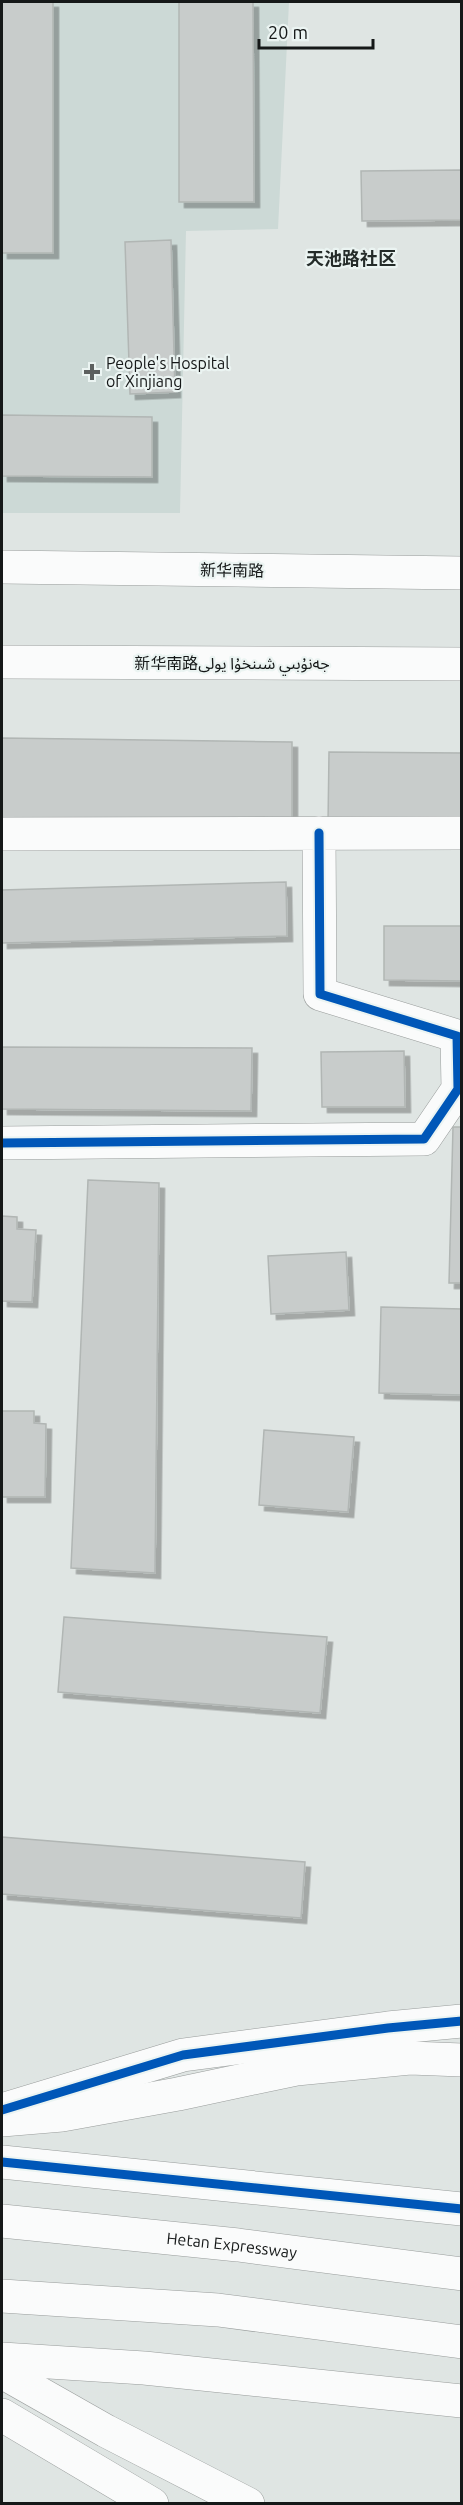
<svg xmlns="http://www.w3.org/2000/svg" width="463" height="2505" viewBox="0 0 463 2505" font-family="Ubuntu,'Noto Sans Arabic','Noto Sans SC',sans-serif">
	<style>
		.built { fill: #ccd9d6 }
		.building { fill: #c8cccb; stroke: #b1b6b4; stroke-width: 1.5; filter: url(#shadow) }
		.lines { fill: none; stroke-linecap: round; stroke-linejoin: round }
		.street-casing { stroke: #989c9b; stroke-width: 34 }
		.secondary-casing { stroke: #989c9b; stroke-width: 34 }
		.highway-casing { stroke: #989c9b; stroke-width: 34 }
		.street { stroke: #fafbfb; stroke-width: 33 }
		.secondary { stroke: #fafbfb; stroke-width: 33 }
		.highway { stroke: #fafbfb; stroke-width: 33 }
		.cycleway-casing { stroke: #ebf4f2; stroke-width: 13 }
		.cycleway { stroke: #0057b8; stroke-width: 9 }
		.poi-dot { fill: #5c605f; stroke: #ebf4f2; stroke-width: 2 }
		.labels { text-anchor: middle; stroke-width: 4.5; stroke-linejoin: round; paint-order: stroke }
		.poi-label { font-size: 16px; fill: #151818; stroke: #ebf4f2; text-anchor: start }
		.street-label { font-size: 16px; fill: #151818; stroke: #ebf4f2 }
		.neighbourhood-label { font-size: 18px; font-weight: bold; fill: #242b29; stroke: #ebf4f2 }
	</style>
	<defs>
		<filter id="shadow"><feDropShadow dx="5.5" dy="5.5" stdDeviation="0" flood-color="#0004"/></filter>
	</defs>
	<rect width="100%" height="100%" fill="#dfe5e3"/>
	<path class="built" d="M2,2H289L278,229L186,231L180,513H2Z"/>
	<path class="building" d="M2,2H53V253H2Z
		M179,2H253L254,202H179Z
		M462,170V220L362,221L361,171Z
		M171,240L175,392L130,394L125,242Z
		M2,415L152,417V477L2,476Z
		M2,738L292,742V825L2,821Z
		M329,752L462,753V824L328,823Z
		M286,882L287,936L2,943V890Z
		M384,926H462V981L384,980Z
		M2,1047L252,1048L251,1111L2,1109Z
		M404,1051L405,1107H322L321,1052Z
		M453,1127H462V1283H449Z
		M88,1180L159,1183L155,1573L71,1568Z
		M2,1216L17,1217V1229L36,1230L32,1302L2,1301Z
		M346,1252L349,1310L271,1314L268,1256Z
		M381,1307L462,1309V1395L379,1393Z
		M2,1411H34V1423L46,1424L45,1497H2Z
		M264,1430L354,1437L348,1512L259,1505Z
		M64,1617L327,1637L320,1713L58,1692Z
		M2,1837L305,1862L301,1918L2,1894Z"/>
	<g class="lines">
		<defs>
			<path id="street" d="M2,834L462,833
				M2,1143L424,1139L458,1089L457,1036L320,994L319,833"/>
			<path id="secondary" d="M2,567L462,573
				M2,662L462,664
				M2,2110L183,2055L388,2028L462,2021
				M2,2162L462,2209
				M2,2359L144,2368L462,2401
				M2,2415L152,2504"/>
			<g id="highway">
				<path d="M2,2120L62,2115L178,2094L296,2069L410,2058L462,2060"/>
				<path id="s1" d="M2,2221L238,2245L462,2274"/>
				<path d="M2,2296L218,2310L462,2342"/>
				<path d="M2,2372L106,2431L248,2504"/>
			</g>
		</defs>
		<use href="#street" class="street-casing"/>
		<use href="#secondary" class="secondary-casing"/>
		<use href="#highway" class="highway-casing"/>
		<use href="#street" class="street"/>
		<use href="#secondary" class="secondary"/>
		<use href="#highway" class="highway"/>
		<defs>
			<path id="cycleway" d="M2,1143L424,1139L458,1089L457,1036L320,994L319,833
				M2,2110L183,2055L388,2028L462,2021
				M2,2162L462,2209"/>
		</defs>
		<use href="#cycleway" class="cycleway-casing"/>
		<use href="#cycleway" class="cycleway"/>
	</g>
	<path class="poi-dot" d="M89 363h6v6h6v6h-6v6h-6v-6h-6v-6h6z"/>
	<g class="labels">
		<g class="poi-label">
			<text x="106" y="369">People's Hospital<tspan x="106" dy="18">of Xinjiang</tspan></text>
		</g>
		<g class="street-label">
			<text transform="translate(232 570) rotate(1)" y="6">新华南路</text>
			<text x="232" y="669">新华南路جەنۇبىي شىنخۇا يولى</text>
			<text dy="6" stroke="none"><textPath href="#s1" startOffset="231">Hetan Expressway</textPath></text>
		</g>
		<g class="neighbourhood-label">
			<text x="351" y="265">天池路社区</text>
		</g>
	</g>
	<rect width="463" height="2505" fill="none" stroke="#151818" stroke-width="6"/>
	<path d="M259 39v9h114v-9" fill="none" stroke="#151818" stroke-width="3"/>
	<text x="268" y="39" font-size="18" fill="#151818" stroke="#ebf4f2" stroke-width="4.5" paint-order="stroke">20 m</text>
</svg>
